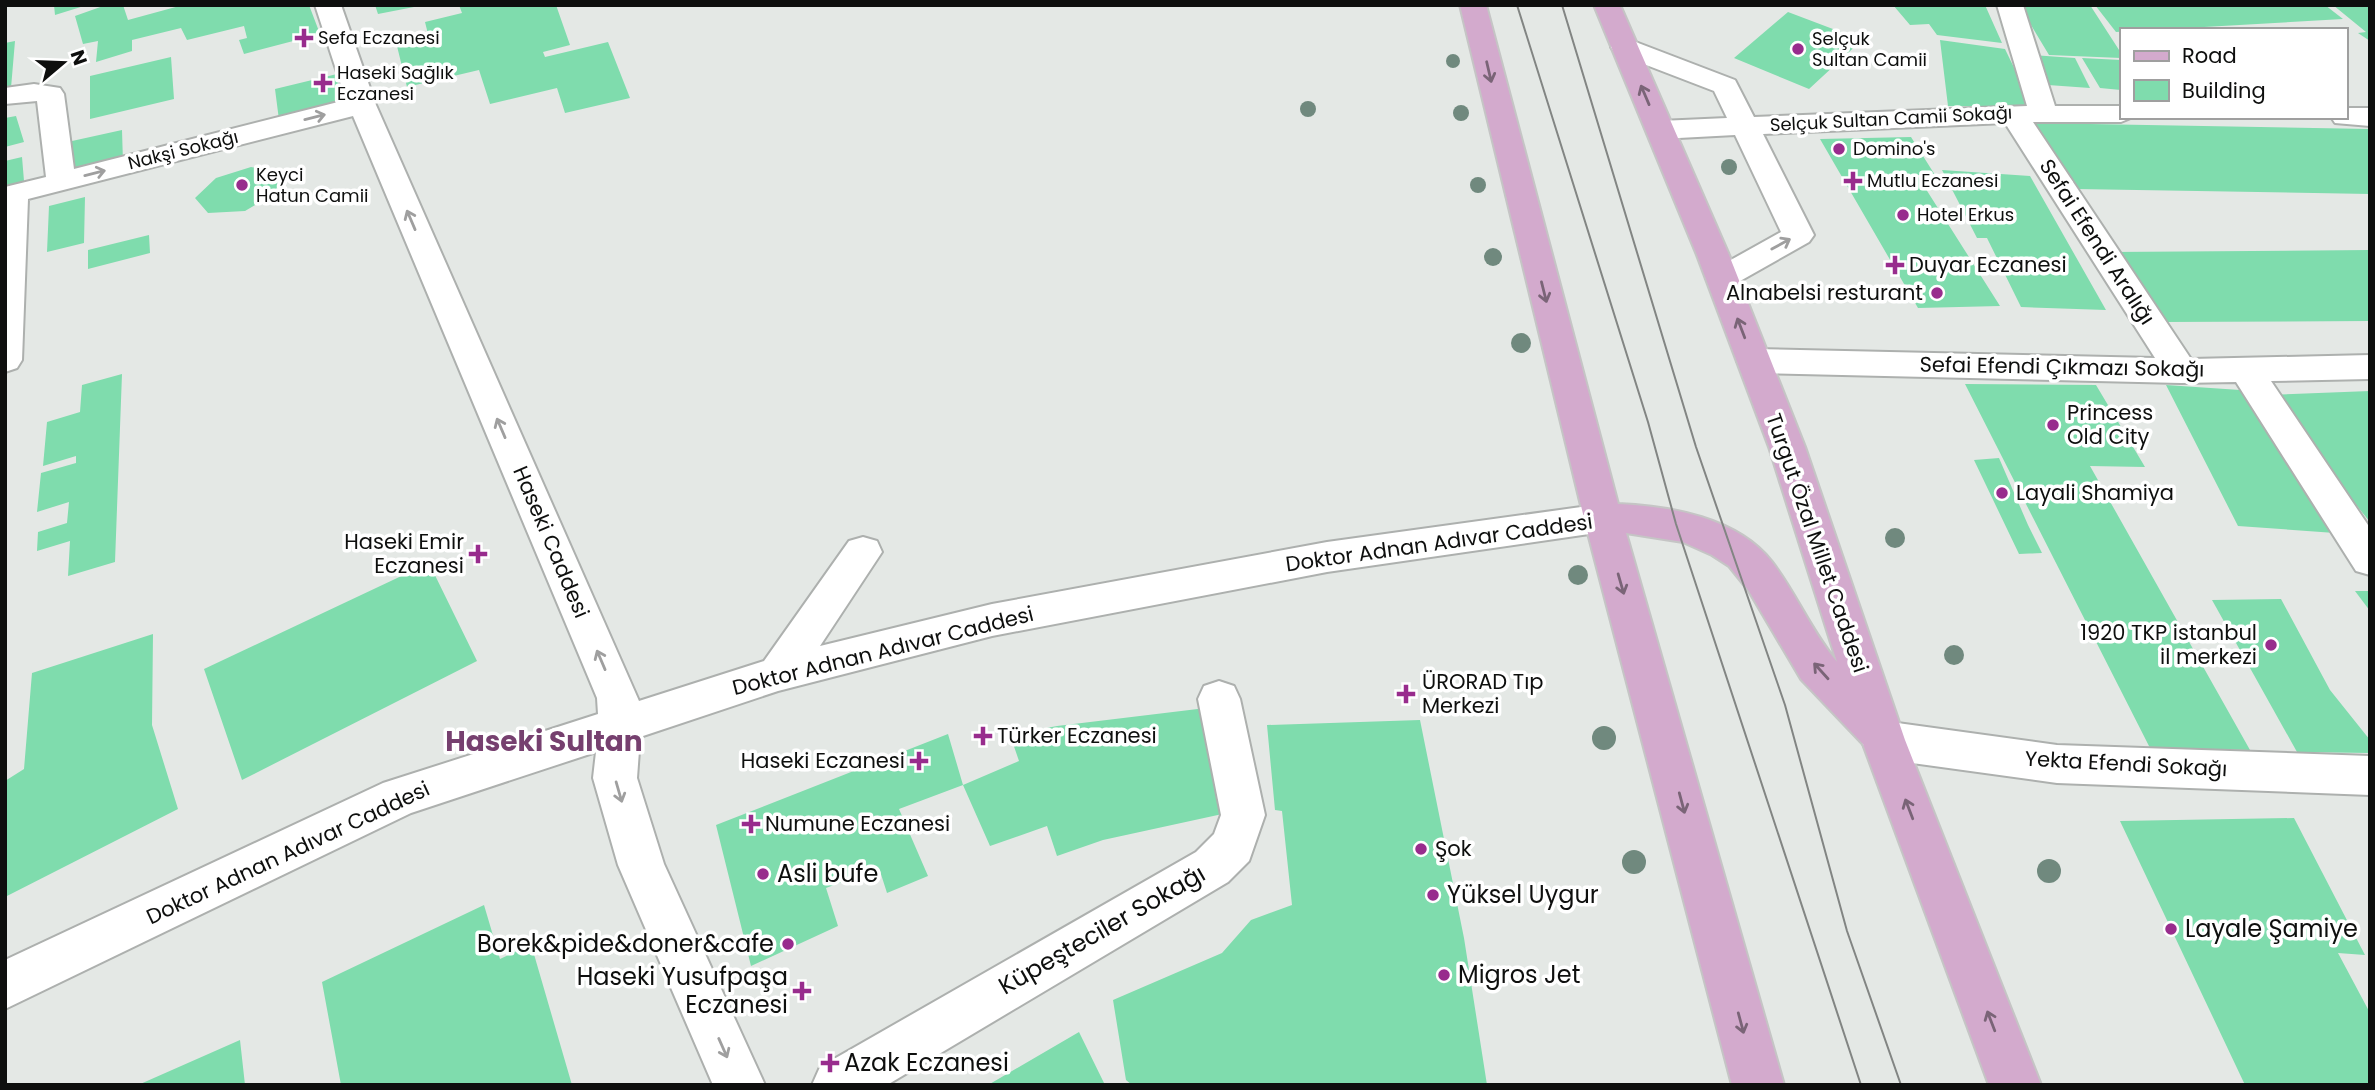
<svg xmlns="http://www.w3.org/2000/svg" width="2375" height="1090" viewBox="0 0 2375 1090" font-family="Poppins,sans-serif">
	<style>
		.building { fill: #7fdcad }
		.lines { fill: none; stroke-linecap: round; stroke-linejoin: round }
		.minor-casing { stroke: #adb0ae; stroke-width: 4 }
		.major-casing { stroke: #c5c5c5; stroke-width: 4 }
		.minor { fill: #fff; fill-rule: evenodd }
		.major { fill: #d3aacd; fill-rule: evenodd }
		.tram { stroke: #828583; stroke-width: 2 }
		.tree { fill: #70897e }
		.oneway { stroke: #7a6477 }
		.oneway2 { stroke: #9f9f9f }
		.poi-dot { fill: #982c8d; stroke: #fff; stroke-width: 2.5 }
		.labels { text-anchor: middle; stroke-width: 7; stroke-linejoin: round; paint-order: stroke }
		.far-poi-label { font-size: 18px; fill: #0e0f0e; stroke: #fff; text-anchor: start }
		.far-street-label { font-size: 18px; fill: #0e0f0e; stroke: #fff }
		.street-label { font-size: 21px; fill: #0e0f0e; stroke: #fff }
		.poi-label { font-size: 21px; fill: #0e0f0e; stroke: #fff; text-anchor: start }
		.near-poi-label { font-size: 24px; fill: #0e0f0e; stroke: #fff; text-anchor: start }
		.near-street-label { font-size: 24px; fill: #0e0f0e; stroke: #fff }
		.district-label { font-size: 28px; font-weight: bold; fill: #76406f; stroke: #fff }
	</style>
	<rect width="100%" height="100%" fill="#e4e8e5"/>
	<path class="building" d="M54,5H84V6L55,15Z
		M106,5H123L128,20L183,5H309L320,34L244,54L239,40L247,38L244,26L187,40L181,28L132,40V51L96,62L98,41L83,44L75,16Z
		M375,5H414V7L378,14Z
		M459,5H556L570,45L543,52L545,57L608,42L630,98L565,113L557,88L490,104L479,70L407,87L396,42L428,34L425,22L462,13Z
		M1893,5H1985L2002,43L1937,35L1929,24L1910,25Z
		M2019,5H2090L2121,53V58L2049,55Z
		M2095,5H2325L2343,19L2116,32Z
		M2333,5H2370V41L2358,33L2366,32Z
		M1788,12L1862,40L1809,89L1734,58Z
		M1940,40L2005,49L2033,107L1948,106Z
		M15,41L11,88L5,89V43Z
		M2032,55L2075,58L2090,88L2048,85Z
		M171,57L174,99L90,119V76Z
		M2082,58L2121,60V90L2100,88Z
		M337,74L343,104L279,120L275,89Z
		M16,116L24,142L5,147V118Z
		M2034,123L2370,129V194L2076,189Z
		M122,130L123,163L72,176V141Z
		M1911,137L1935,175H1917L2000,306L1918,308L1820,139Z
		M22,157L24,181L5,187V161Z
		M251,167L279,173L276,193L245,211L208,213L195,198L216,178Z
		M1942,170L2030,176L2106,310L2021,307L1987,238H1977Z
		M85,197L84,243L47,252L49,206Z
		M149,235L150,253L88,269V250Z
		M2370,250V321L2162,322L2111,252Z
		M122,374L115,562L68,576L70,541L37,551L38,532L67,523L69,502L37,512L41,473L76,463V456L43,466L47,422L80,412L82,385Z
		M1965,384L2096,385L2145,467L2090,466L2250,750L2150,748Z
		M2166,385L2255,391L2335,533L2238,526Z
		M2370,391V522L2267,395Z
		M1999,458L2028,525L2042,553L2019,554L1974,460Z
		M429,563L477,661L242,780L204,669Z
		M2355,591H2370V611Z
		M2281,599L2330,690L2370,740V753L2297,752L2212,600Z
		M153,634L152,725L178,809L5,897V781L24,769L32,673Z
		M1206,708L1227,813L1103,840L1057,856L1047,826L990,846L963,785L899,809L928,876L887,893L879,868L826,888L838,926L751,966L716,825L948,734L963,785L1019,761L1010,735L1057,726Z
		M1420,720L1464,938L1487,1085H1132L1126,1080L1113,1000L1222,953L1251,920L1292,905L1282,811L1275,810L1267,725Z
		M2294,818L2365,955L2338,953L2370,1013V1085H2245L2120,821Z
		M484,905L500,959L531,944L572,1085H341L322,982Z
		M1079,1032L1105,1085H988Z
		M240,1040L245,1085H138Z"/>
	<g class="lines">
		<defs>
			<path id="minor" d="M315,5H341L376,105L639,701L764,661L849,541L863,537L877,541L882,552L820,646L992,604L1327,542L1603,504L1616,508L1622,518L1616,528L1603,532L1327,572L992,636L778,691L640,737L637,778L664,864L765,1085H713L618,865L593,778L596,752L411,813L5,1009V960L383,783L598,714L597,698L353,116L28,199L22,360L17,368L5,372V187L46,177L37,101L5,104V88L34,84L60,88L64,94L74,169L346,100Z
				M1997,5H2023L2055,106H2121V117H2133L2121,122H2033L2191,359L2370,355V379L2271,381L2370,528V575L2356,571L2236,382L2181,383L1754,373L1742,369L1737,361L1742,353L1754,349L2155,358L2005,123L1763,134L1814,235L1809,242L1733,285L1722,288L1711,285L1706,278L1711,271L1781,232L1735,135L1660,139L1650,136L1646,130L1650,124L1660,121L1727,118L1714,91L1615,53L1611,47L1615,41L1624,39L1633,41L1735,80L1754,117L2027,106Z
				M2345,108H2370V126L2335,123L2331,117H2345Z
				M1219,681L1234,686L1240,699L1265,815L1249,861L1228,882L887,1085H812L820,1067L1196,852L1214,834L1221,815L1198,699L1204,686Z
				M1883,721L2057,745L2370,756V795L2057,783L1883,759L1868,753L1861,740L1868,727Z"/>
			<path id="major" d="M1460,5H1486L1618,504C1670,506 1738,518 1772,562C1796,593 1811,631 1837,662L1769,447L1697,255L1594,5H1620L1729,255L1805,447L1905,740L2041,1085H1989L1863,744L1801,679L1749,591L1729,566L1712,555L1683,542L1626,533L1784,1085H1732L1584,518Z"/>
		</defs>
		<use href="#minor" class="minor-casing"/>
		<use href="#major" class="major-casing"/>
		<use href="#minor" class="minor"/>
		<use href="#major" class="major"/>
		<path class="tram" d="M1517,5L1648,422L1676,524L1861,1085
			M1562,5L1696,447L1785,705L1847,931L1901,1085"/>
	</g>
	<g class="tree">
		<circle cx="1453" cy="61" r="7"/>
		<circle cx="1308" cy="109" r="8"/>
		<circle cx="1461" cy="113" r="8"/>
		<circle cx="1729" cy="167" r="8"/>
		<circle cx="1478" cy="185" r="8"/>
		<circle cx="1493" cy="257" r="9"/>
		<circle cx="1521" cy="343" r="10"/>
		<circle cx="1895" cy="538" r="10"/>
		<circle cx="1578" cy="575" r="10"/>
		<circle cx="1954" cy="655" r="10"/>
		<circle cx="1604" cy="738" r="12"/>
		<circle cx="1634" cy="862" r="12"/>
		<circle cx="2049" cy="871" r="12"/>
	</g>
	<defs><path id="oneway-shaft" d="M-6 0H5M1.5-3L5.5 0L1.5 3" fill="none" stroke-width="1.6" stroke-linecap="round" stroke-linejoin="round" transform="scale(1.75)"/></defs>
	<g class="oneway">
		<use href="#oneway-shaft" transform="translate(1489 72) rotate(77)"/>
		<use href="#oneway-shaft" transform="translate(1645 95) rotate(-113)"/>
		<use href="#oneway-shaft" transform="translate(1544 292) rotate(76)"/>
		<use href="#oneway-shaft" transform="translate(1741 328) rotate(-111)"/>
		<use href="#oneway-shaft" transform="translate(1621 584) rotate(74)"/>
		<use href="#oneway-shaft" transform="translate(1821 671) rotate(-132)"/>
		<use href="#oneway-shaft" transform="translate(1682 803) rotate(75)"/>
		<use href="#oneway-shaft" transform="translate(1909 809) rotate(-111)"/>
		<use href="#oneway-shaft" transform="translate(1991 1021) rotate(-111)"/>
		<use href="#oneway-shaft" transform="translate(1741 1023) rotate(75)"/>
	</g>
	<g class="oneway2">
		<use href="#oneway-shaft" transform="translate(315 117) rotate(-14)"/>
		<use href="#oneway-shaft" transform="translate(95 173) rotate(-14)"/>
		<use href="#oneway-shaft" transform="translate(411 220) rotate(-113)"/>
		<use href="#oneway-shaft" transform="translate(1781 244) rotate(-29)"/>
		<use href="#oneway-shaft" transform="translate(501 428) rotate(-113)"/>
		<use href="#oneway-shaft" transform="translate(601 660) rotate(-113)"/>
		<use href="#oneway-shaft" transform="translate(619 792) rotate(74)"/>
		<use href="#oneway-shaft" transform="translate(723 1048) rotate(66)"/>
	</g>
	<g class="poi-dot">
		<path d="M300.5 27.5h7v7h7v7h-7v7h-7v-7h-7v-7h7z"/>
		<circle cx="1798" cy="49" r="7"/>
		<path d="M319.5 72.5h7v7h7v7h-7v7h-7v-7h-7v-7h7z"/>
		<circle cx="1839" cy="149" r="7"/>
		<path d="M1849.5 170.5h7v7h7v7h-7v7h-7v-7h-7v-7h7z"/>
		<circle cx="242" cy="185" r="7"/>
		<circle cx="1903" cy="215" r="7"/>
		<path d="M1891.5 254.5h7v7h7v7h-7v7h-7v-7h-7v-7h7z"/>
		<circle cx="1937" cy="293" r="7"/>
		<circle cx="2053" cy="425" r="7"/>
		<circle cx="2002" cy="493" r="7"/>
		<path d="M474.5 543.5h7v7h7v7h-7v7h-7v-7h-7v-7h7z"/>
		<circle cx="2271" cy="645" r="7"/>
		<path d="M1402.5 683.5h7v7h7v7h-7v7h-7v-7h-7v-7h7z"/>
		<path d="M979.5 725.5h7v7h7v7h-7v7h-7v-7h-7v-7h7z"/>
		<path d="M915.5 750.5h7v7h7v7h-7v7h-7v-7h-7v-7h7z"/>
		<path d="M747.5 813.5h7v7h7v7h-7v7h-7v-7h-7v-7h7z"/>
		<circle cx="1421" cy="849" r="7"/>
		<circle cx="763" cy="874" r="7"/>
		<circle cx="1433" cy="895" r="7"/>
		<circle cx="2171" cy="929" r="7"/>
		<circle cx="788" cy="944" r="7"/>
		<circle cx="1444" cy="975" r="7"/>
		<path d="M798.5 980.5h7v7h7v7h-7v7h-7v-7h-7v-7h7z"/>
		<path d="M826.5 1052.5h7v7h7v7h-7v7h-7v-7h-7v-7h7z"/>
	</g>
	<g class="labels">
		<g class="far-poi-label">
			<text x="318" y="44">Sefa Eczanesi</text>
			<text x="1812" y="45">Selçuk<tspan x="1812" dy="21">Sultan Camii</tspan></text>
			<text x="337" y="79">Haseki Sağlık<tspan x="337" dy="21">Eczanesi</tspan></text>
			<text x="1853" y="155">Domino's</text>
			<text x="256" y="181">Keyci<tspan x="256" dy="21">Hatun Camii</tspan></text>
			<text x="1867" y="187">Mutlu Eczanesi</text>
			<text x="1917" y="221">Hotel Erkus</text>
		</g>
		<g class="far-street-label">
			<text transform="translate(1891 119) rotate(-3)" y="6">Selçuk Sultan Camii Sokağı</text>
			<text transform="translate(183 150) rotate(-14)" y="6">Nakşi Sokağı</text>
		</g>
		<g class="street-label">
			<text transform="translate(2097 242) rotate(57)" y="7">Sefai Efendi Aralığı</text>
			<text transform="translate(2062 367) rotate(1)" y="7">Sefai Efendi Çıkmazı Sokağı</text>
			<text transform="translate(551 542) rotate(67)" y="7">Haseki Caddesi</text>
			<text transform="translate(1439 543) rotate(-8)" y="7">Doktor Adnan Adıvar Caddesi</text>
			<text transform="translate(1817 543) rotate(71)" y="7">Turgut Özal Millet Caddesi</text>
			<text transform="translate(883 651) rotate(-14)" y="7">Doktor Adnan Adıvar Caddesi</text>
			<text transform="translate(2126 764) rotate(3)" y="7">Yekta Efendi Sokağı</text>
			<text transform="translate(288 853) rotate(-25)" y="7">Doktor Adnan Adıvar Caddesi</text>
		</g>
		<g class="poi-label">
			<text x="1909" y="272">Duyar Eczanesi</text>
			<text x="1923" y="300" text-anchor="end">Alnabelsi resturant</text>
			<text x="2067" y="420">Princess<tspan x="2067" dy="24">Old City</tspan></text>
			<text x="2016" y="500">Layali Shamiya</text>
			<text x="464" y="549" text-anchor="end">Haseki Emir<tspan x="464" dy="24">Eczanesi</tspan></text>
			<text x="2257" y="640" text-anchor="end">1920 TKP istanbul<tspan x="2257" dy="24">il merkezi</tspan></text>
			<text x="1422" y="689">ÜRORAD Tıp<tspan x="1422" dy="24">Merkezi</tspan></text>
			<text x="997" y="743">Türker Eczanesi</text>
			<text x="905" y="768" text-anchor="end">Haseki Eczanesi</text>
			<text x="765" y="831">Numune Eczanesi</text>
			<text x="1435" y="856">Şok</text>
		</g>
		<g class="near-poi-label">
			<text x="777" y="882">Asli bufe</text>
			<text x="1447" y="903">Yüksel Uygur</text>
			<text x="2185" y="937">Layale Şamiye</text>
			<text x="774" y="952" text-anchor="end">Borek&amp;pide&amp;doner&amp;cafe</text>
			<text x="1458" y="983">Migros Jet</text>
			<text x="788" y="985" text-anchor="end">Haseki Yusufpaşa<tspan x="788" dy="28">Eczanesi</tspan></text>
			<text x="844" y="1071">Azak Eczanesi</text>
		</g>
		<g class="near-street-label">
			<text transform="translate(1102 930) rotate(-30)" y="8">Küpeşteciler Sokağı</text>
		</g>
		<g class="district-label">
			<text x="544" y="751">Haseki Sultan</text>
		</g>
	</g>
	<rect width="2375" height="1090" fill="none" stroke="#0e0f0e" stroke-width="14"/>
	<rect x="2120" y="28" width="228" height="91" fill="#ffffff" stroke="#9f9f9f" stroke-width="2"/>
	<rect x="2134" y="51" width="35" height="10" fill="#d3aacd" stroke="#9f9f9f" stroke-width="2"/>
	<text x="2182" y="63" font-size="21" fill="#0e0f0e">Road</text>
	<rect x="2134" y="80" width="35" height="21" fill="#7fdcad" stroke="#9f9f9f" stroke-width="2"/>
	<text x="2182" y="98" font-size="21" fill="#0e0f0e">Building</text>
	<g transform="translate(63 63) rotate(71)" stroke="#ffffff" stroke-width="5" paint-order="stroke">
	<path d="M0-5L12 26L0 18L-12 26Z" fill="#0e0f0e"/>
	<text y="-10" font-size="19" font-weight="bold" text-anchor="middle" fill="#0e0f0e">N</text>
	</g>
</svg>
